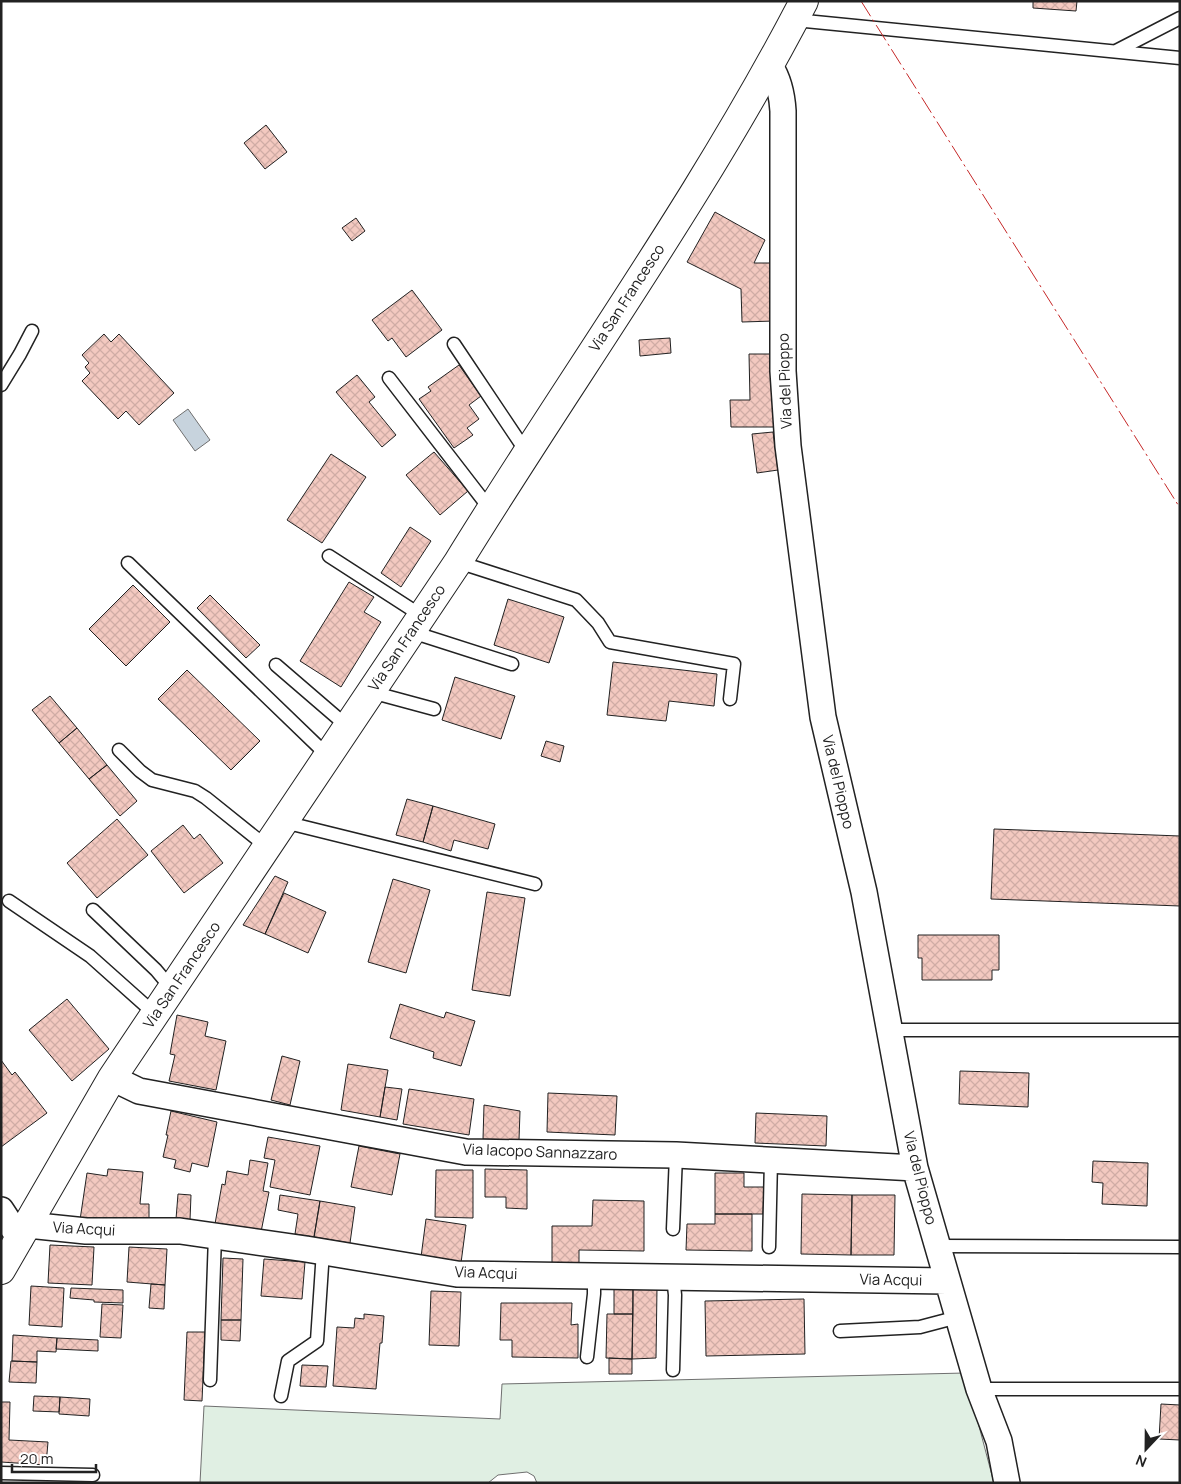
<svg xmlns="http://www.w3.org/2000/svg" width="1181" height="1484" viewBox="0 0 1181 1484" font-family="Manrope,sans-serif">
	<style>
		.green { fill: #e0efe3; stroke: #6f6f6f }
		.water { fill: #c7d3dd; stroke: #6f6f6f }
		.building { fill: url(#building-cross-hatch); stroke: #222 }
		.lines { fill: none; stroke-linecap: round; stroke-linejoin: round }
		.lane-casing { stroke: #222; stroke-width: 15 }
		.street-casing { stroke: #222; stroke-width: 28 }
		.primary-casing { stroke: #222; stroke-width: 30 }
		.lane { stroke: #fff; stroke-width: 12 }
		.street { stroke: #fff; stroke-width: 25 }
		.primary { stroke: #fff; stroke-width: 28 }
		.power { stroke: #c62828; stroke-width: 1; stroke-dasharray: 18 4 2.5 4; stroke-linecap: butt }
		.labels { text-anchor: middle; stroke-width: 4; stroke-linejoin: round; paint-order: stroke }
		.street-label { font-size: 15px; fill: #222; stroke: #fff }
	</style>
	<defs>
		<pattern id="building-cross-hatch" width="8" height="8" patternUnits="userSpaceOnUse" patternTransform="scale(1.25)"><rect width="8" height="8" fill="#f3c9c0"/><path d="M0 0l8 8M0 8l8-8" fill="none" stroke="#d0aca5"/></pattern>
	</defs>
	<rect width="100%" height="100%" fill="#fff"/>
	<path class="green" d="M965,1373L994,1483H537L534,1476L527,1472L498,1475L488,1483H200L204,1406L500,1419L502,1384Z"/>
	<path class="water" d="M188,409L210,440L195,451L173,420Z"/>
	<path class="building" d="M1033,1H1077L1076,11L1033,8Z
		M266,125L287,152L265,169L244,143Z
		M715,212L765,240L754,263H773L774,321L742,322L741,289L687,262Z
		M356,218L365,231L352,241L342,228Z
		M412,290L442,330L406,357L392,338L388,341L372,320Z
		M104,334L111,342L119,334L174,393L139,425L126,411L118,419L82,381L90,373L85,367L89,363L82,355Z
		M670,338L671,353L640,356L639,340Z
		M749,354H773L774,427H731L730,400H750Z
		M459,365L481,396L469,405L479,419L467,428L473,435L454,448L419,399L431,391L428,387Z
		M357,375L375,397L369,402L396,435L382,447L336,392Z
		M773,432L778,470L757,473L752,434Z
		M434,452L468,491L440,515L406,475Z
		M331,454L366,477L322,543L287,520Z
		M410,527L431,541L401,587L381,573Z
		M349,582L374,597L364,612L381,622L341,687L300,661Z
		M133,585L170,622L126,666L89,629Z
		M210,595L260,645L246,658L197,608Z
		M508,599L564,617L549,663L494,645Z
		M613,662L717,674L714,706L669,701L666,721L607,715Z
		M187,670L260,741L231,770L158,699Z
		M455,677L515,696L501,739L442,720Z
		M50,696L77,728L59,743L32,710Z
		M77,728L107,765L89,779L59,743Z
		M546,741L564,746L560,762L541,756Z
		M107,765L137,801L120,816L89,779Z
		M407,799L433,806L423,842L396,835Z
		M433,806L495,824L488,849L454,840L451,851L423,842Z
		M117,819L148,855L97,898L67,863Z
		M183,825L194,839L200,834L223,863L184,893L151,851Z
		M994,829L1180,836V906L991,899Z
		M275,876L288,882L265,934L243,925Z
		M393,879L430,890L406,973L368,962Z
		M487,892L525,898L510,996L472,990Z
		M284,893L326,912L308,953L265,934Z
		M918,935H999V970H992V980H922V958H918Z
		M67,999L109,1049L72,1081L29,1030Z
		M400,1004L444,1018L446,1012L475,1021L461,1066L433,1058L434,1052L390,1038Z
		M177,1015L208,1022L205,1036L226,1041L216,1090L169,1081L175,1055L170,1054Z
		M282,1056L300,1061L290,1105L271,1100Z
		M1,1060L12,1075L15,1072L47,1113L1,1147Z
		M348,1064L388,1070L380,1117L341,1110Z
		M960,1071L1029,1073L1028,1107L959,1104Z
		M385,1087L402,1089L397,1120L380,1117Z
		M409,1089L474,1099L469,1135L403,1124Z
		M548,1093L617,1096L615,1135L547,1132Z
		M484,1105L520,1111L519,1140L483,1139Z
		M171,1111L217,1122L208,1167L192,1163L190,1172L174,1168L176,1160L163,1157L168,1135H166Z
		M756,1113L827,1116L826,1146L755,1143Z
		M268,1137L320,1146L310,1195L270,1187L275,1160L264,1158Z
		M359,1146L400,1154L392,1195L351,1187Z
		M250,1160L268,1163L263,1191L269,1192L261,1232L215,1224L222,1184L225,1185L227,1171L248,1175Z
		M1093,1161L1148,1163L1147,1206L1102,1204L1103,1183L1092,1182Z
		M108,1169L143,1172L140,1204H149V1222L80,1220L87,1173L107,1176Z
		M485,1169L527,1170V1209L506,1208V1197H485Z
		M436,1170H473V1218L435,1217Z
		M715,1173H744V1187H764L763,1214H715Z
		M178,1194L191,1195L190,1220L176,1219Z
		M802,1194L852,1195L851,1255L801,1254Z
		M280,1195L320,1201L314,1237L295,1234L298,1214L278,1210Z
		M852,1195H895L894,1255H851Z
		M593,1200L644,1201V1251L579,1250V1267L552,1266V1226H592Z
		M320,1201L355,1207L350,1243L314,1237Z
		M715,1214H752V1251L686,1250L687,1224H715Z
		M426,1219L466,1225L461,1263L421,1257Z
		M50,1245L94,1247L92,1285L48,1283Z
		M129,1247L167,1249L165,1285L127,1282Z
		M223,1258L243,1259L241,1320H221Z
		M264,1259L305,1262L302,1299L261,1296Z
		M151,1284L165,1285L164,1309L149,1308Z
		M31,1286L64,1288L62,1327L29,1325Z
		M71,1288L123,1290V1303L94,1302V1300L70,1298Z
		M614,1288H633V1314H614Z
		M633,1288H657L656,1358L632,1359Z
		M431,1291L461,1292L459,1346L429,1345Z
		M804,1299L805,1354L706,1356L705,1301Z
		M501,1303H572L571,1325L578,1324V1358L512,1357V1340H500Z
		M102,1304L123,1305L121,1338L100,1337Z
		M364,1314L384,1316L382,1343H380L376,1389L333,1386L337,1327L354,1328L355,1318L364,1319Z
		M607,1314H633L632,1359L606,1358Z
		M221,1320H241L240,1341L221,1340Z
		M187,1332H205L202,1401L184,1400Z
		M13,1335L57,1338L56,1352L37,1351V1362L12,1361Z
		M57,1338L98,1340V1351L56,1349Z
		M609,1358L632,1359V1374H609Z
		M11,1361L37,1362L36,1383L9,1382Z
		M302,1365L328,1366L326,1387L300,1386Z
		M34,1396L60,1397L59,1412L33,1411Z
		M60,1397L90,1399L89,1416L59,1414Z
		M1,1402H10L9,1440L48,1442L46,1465L1,1462Z
		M1161,1404L1180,1405V1440L1159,1439Z"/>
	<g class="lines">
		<defs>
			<path id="lane" d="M795,20L1180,58
				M1116,51L1180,18
				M454,344L527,453
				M389,378L490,509
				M1,385L20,354L32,331
				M329,556L422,616
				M458,562L576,600L598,623L610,642L734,664L730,699
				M128,563L328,756
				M412,632L512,664
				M276,665L348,727
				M371,692L434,709
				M119,750L140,771L152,780L195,791L206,798L267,847
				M284,822L535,884
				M9,901L90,956L155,1014
				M93,910L156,970L172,989
				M889,1030H1180
				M673,1229L676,1155
				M937,1246L1180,1247
				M769,1247L771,1160
				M673,1276L675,1295L673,1370
				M840,1331L920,1327L958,1317
				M587,1357L594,1294V1276
				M210,1380L215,1236
				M979,1389H1180
				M281,1396L288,1361L317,1341L323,1251
				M1,1473L93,1475"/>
			<path id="street" d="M770,66C779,80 782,94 783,111V371L788,446L823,717L864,892L915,1168L979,1389L999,1441L1007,1483
				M112,1078L139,1091L466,1152L676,1155L915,1168
				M1,1210L20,1239
				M28,1225L86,1231H180L306,1249L457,1274L947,1281"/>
			<path id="primary" d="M1,1270L112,1078L458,562C573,375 703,196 804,1"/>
		</defs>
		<use href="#lane" class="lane-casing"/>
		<use href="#street" class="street-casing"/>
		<use href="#primary" class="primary-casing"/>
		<use href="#lane" class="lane"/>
		<use href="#street" class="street"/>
		<use href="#primary" class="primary"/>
		<path class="power" d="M861,1L1180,508"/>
	</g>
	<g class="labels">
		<g class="street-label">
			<text transform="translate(627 298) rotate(-57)" y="5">Via San Francesco</text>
			<text transform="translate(785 381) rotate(-92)" y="5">Via del Pioppo</text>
			<text transform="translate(407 638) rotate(-56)" y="5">Via San Francesco</text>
			<text transform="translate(838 782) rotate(77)" y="5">Via del Pioppo</text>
			<text transform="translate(182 975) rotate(-56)" y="5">Via San Francesco</text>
			<text transform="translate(540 1152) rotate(2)" y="5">Via Iacopo Sannazzaro</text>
			<text transform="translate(920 1178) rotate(76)" y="5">Via del Pioppo</text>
			<text transform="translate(84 1229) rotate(3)" y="5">Via Acqui</text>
			<text transform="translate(486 1273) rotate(2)" y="5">Via Acqui</text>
			<text transform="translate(891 1280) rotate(1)" y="5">Via Acqui</text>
		</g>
	</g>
	<rect width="1181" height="1484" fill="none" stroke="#222222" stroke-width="5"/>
	<g transform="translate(1146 1449) rotate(202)" stroke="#ffffff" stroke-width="4" paint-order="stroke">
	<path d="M0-4L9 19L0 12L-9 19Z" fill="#222222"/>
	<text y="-8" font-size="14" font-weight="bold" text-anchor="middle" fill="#222222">N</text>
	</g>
	<path d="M12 1464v8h84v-8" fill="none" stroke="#222222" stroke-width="2.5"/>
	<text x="20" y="1464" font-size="15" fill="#222222" stroke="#ffffff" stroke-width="4" paint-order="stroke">20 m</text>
</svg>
